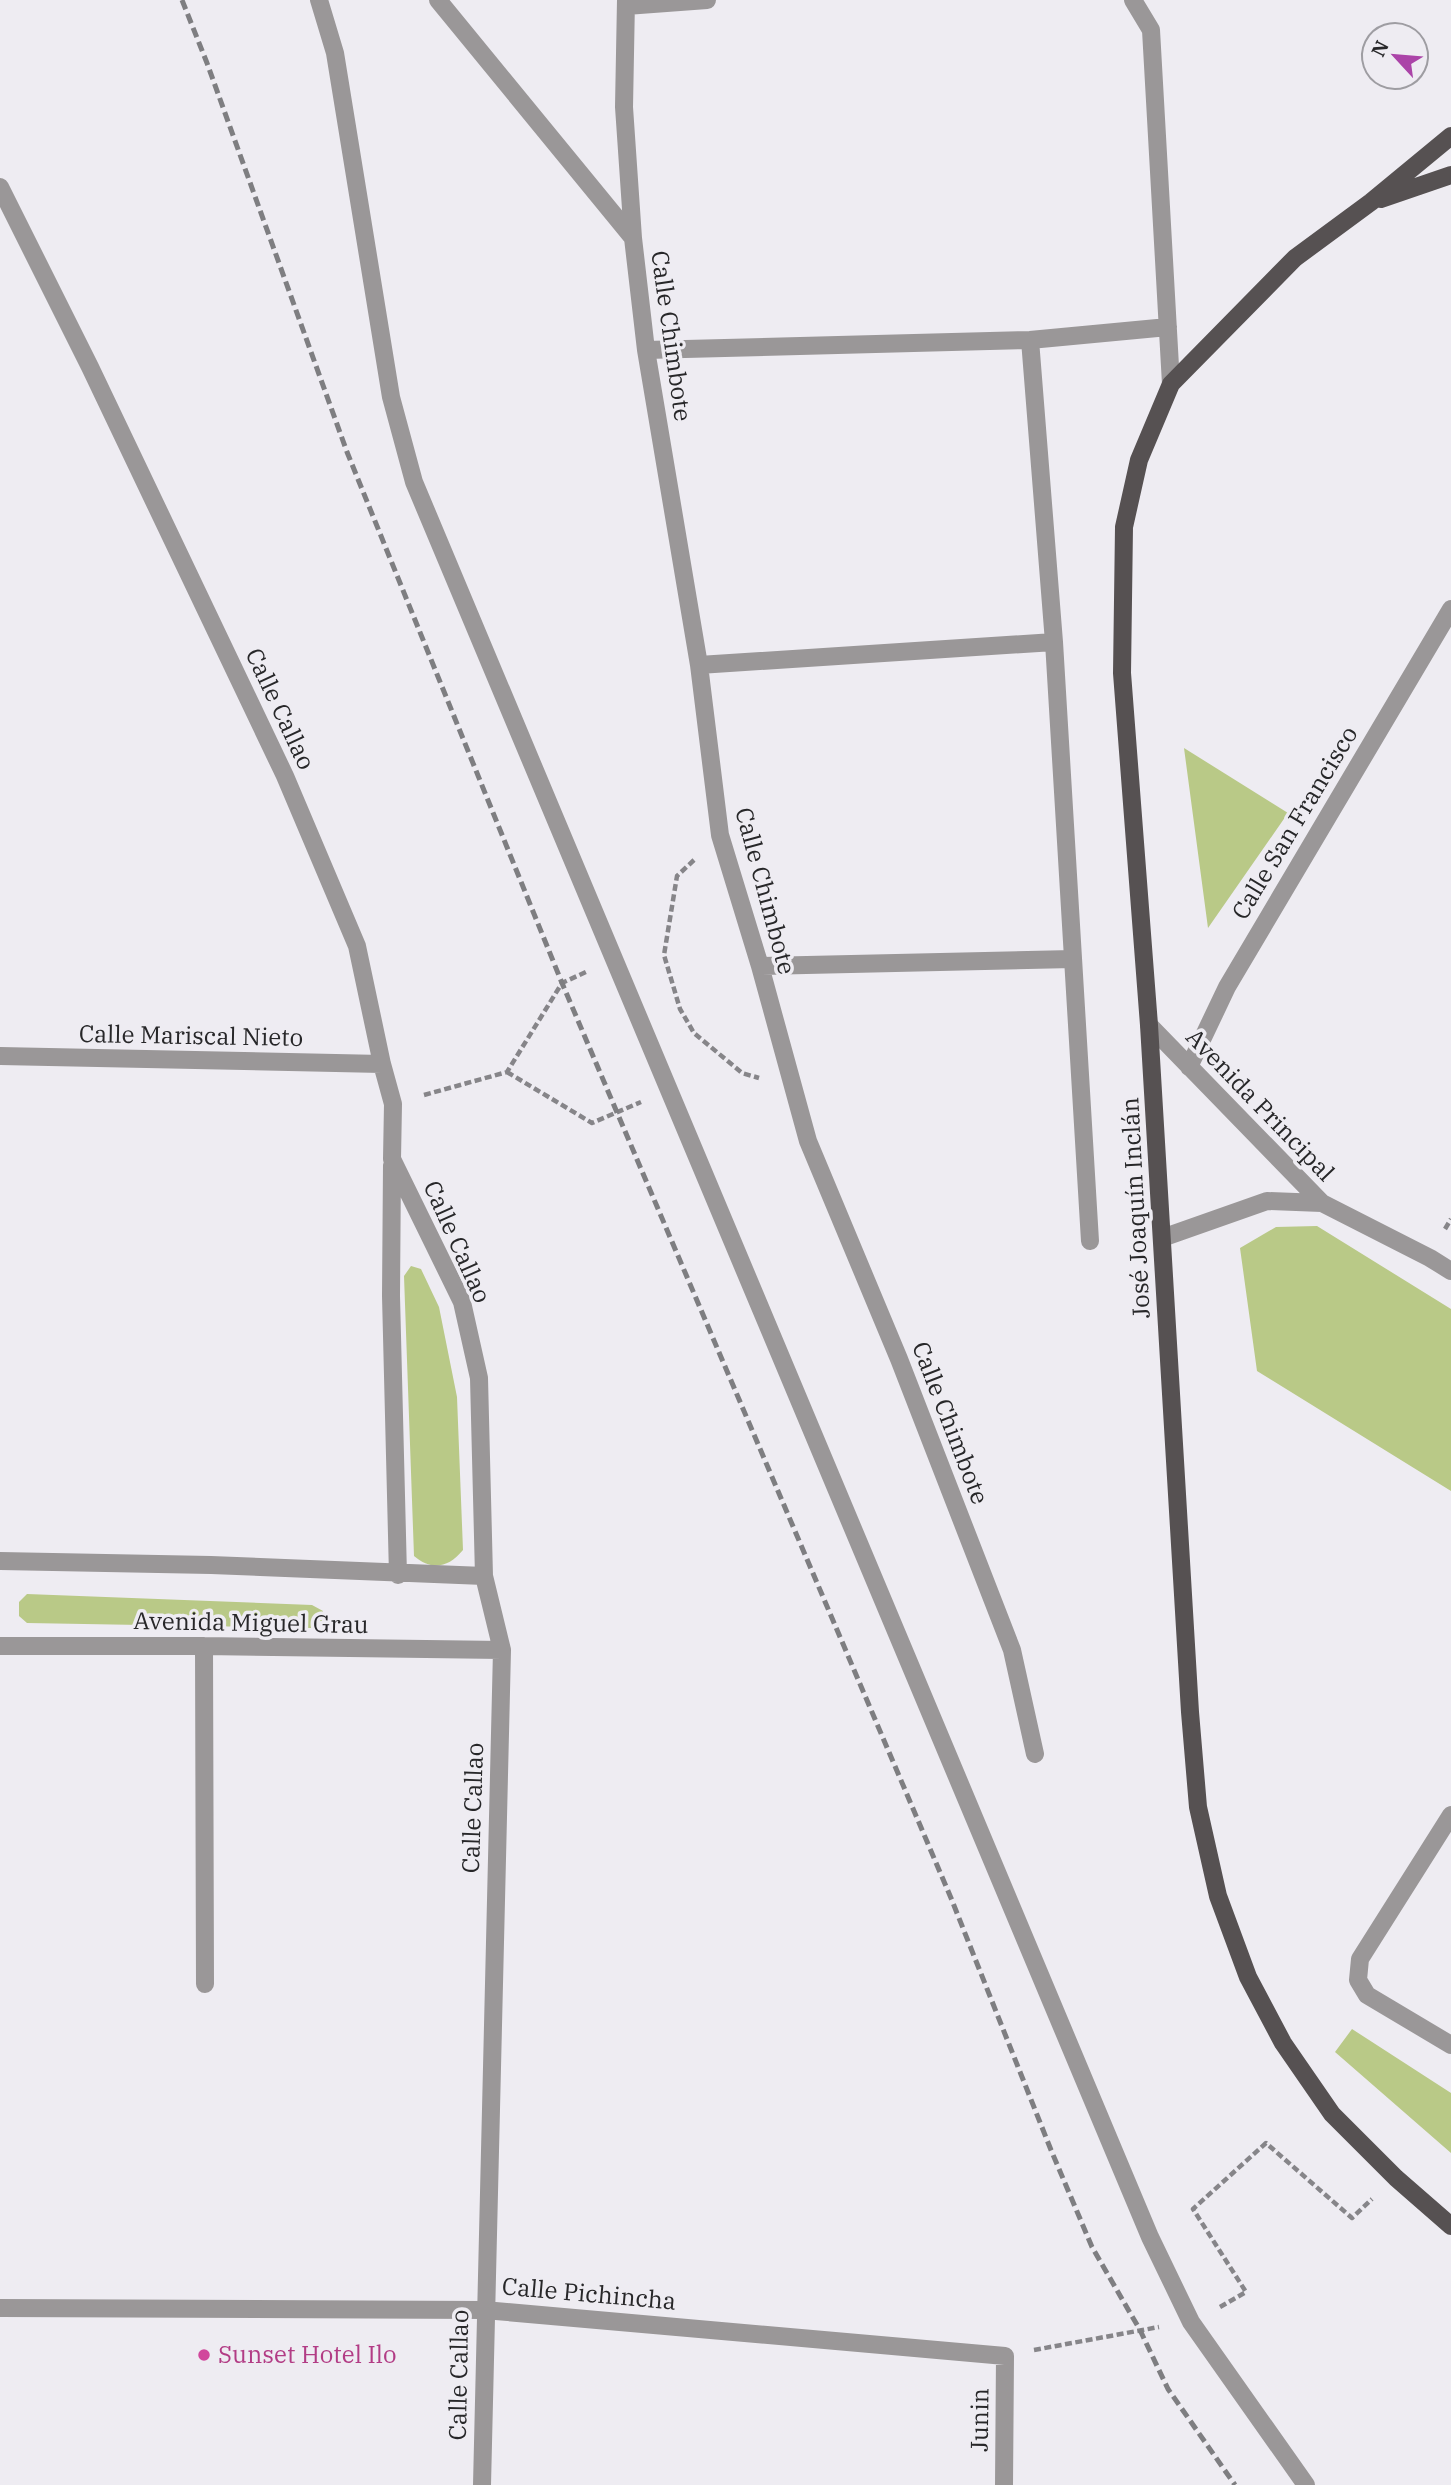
<svg xmlns="http://www.w3.org/2000/svg" width="1451" height="2485" viewBox="0 0 1451 2485" font-family="'IBM Plex Serif',serif">
	<style>
		.green { fill: #b9c987 }
		.lines { fill: none; stroke-linecap: round; stroke-linejoin: round }
		.path { stroke: #868589; stroke-width: 4.5; stroke-dasharray: 7 3.5; stroke-linecap: butt }
		.minor { stroke: #9a9798; stroke-width: 18 }
		.major { stroke: #565152; stroke-width: 18 }
		.rail { stroke: #7e7e81; stroke-width: 5; stroke-dasharray: 10 5; stroke-linecap: butt }
		.hotel-dot { fill: #d1479c; stroke: #eeecf2; stroke-width: 2.5 }
		.labels { text-anchor: middle; stroke-width: 7; stroke-linejoin: round; paint-order: stroke }
		.street-label { font-size: 24px; fill: #272729; stroke: #eeecf2 }
		.hotel-label { font-size: 24px; fill: #b23c85; stroke: #eeecf2; text-anchor: start }
	</style>
	<rect width="100%" height="100%" fill="#eeecf2"/>
	<path class="green" d="M1184,748L1288,813L1208,928Z
		M1317,1226L1451,1309V1491L1257,1371L1240,1248L1276,1227Z
		M411,1266L421,1269L439,1307L457,1397L463,1550C448,1568 432,1571 414,1556L404,1276Z
		M27,1594L312,1605L323,1611L322,1621L311,1628L27,1623L19,1616V1602Z
		M1352,2029L1451,2093V2153L1335,2052Z"/>
	<g class="lines">
		<path class="path" d="M694,860L677,876L664,955L680,1009L694,1033L742,1073L759,1078
			M507,1072L592,1123L641,1102
			M424,1095L507,1072L562,983L588,971
			M1445,1229L1451,1219
			M1220,2307L1246,2292L1193,2209L1266,2143L1352,2218L1372,2199
			M1034,2350L1159,2327"/>
		<path class="minor" d="M319,0L335,53L391,397L414,482L1150,2237L1191,2322L1306,2485
			M438,0L633,238
			M626,0L624,107L633,238L646,350L699,665L720,835L760,966L808,1141L899,1359L1012,1650L1035,1754
			M1133,0L1151,30L1171,384
			M626,6L707,0
			M0,187L90,367L285,776L357,946L382,1064L393,1104L392,1159L462,1302L479,1378L484,1576L502,1650L482,2485
			M1030,340L1054,642L1090,1241
			M646,350L1030,340L1168,327
			M699,665L1054,642
			M760,966L1073,959
			M1149,1025L1322,1203L1430,1258L1451,1271
			M0,1056L382,1064
			M1189,1067L1227,987L1451,609
			M392,1165L391,1296L398,1575
			M1162,1238L1267,1201L1322,1203
			M0,1561L211,1565L484,1576
			M0,1646H204L502,1650
			M204,1646L205,1984
			M1451,1815L1360,1959L1358,1980L1367,1995L1451,2045
			M0,2308L484,2310L1005,2356L1004,2485"/>
		<path class="major" d="M1451,136L1371,202L1295,258L1171,384L1139,460L1124,527L1122,673L1149,1025L1190,1712L1198,1807L1218,1896L1248,1977L1283,2043L1332,2114L1396,2178L1451,2226
			M1381,199L1451,175"/>
		<path class="rail" d="M182,0L207,63L347,452L562,983L951,1898L1051,2150L1092,2247L1140,2330L1168,2389L1235,2485"/>
	</g>
	<circle class="hotel-dot" cx="204" cy="2355" r="7"/>
	<g class="labels">
		<g class="street-label">
			<text transform="translate(671 336) rotate(82)" y="8">Calle Chimbote</text>
			<text transform="translate(280 709) rotate(65)" y="8">Calle Callao</text>
			<text transform="translate(1295 823) rotate(-59)" y="8">Calle San Francisco</text>
			<text transform="translate(765 891) rotate(75)" y="8">Calle Chimbote</text>
			<text transform="translate(191 1036) rotate(1)" y="8">Calle Mariscal Nieto</text>
			<text transform="translate(1260 1105) rotate(46)" y="8">Avenida Principal</text>
			<text transform="translate(1136 1208) rotate(-93)" y="8">José Joaquín Inclán</text>
			<text transform="translate(457 1242) rotate(66)" y="8">Calle Callao</text>
			<text transform="translate(950 1423) rotate(69)" y="8">Calle Chimbote</text>
			<text transform="translate(251 1623) rotate(1)" y="8">Avenida Miguel Grau</text>
			<text transform="translate(473 1808) rotate(-88)" y="8">Calle Callao</text>
			<text transform="translate(589 2294) rotate(5)" y="8">Calle Pichincha</text>
			<text transform="translate(459 2375) rotate(-89)" y="8">Calle Callao</text>
			<text transform="translate(980 2420) rotate(-89)" y="8">Junin</text>
		</g>
		<g class="hotel-label">
			<text x="218" y="2363">Sunset Hotel Ilo</text>
		</g>
	</g>
	<g transform="translate(1395 56) rotate(296)"><circle r="33" fill="#eeecf2" stroke="#9e9da2" stroke-width="2"/>
	<path d="M0-5L12 26L0 18L-12 26Z" fill="#ab44a8"/>
	<text y="-10" font-size="19" font-weight="bold" text-anchor="middle" fill="#272729">N</text>
	</g>
</svg>
